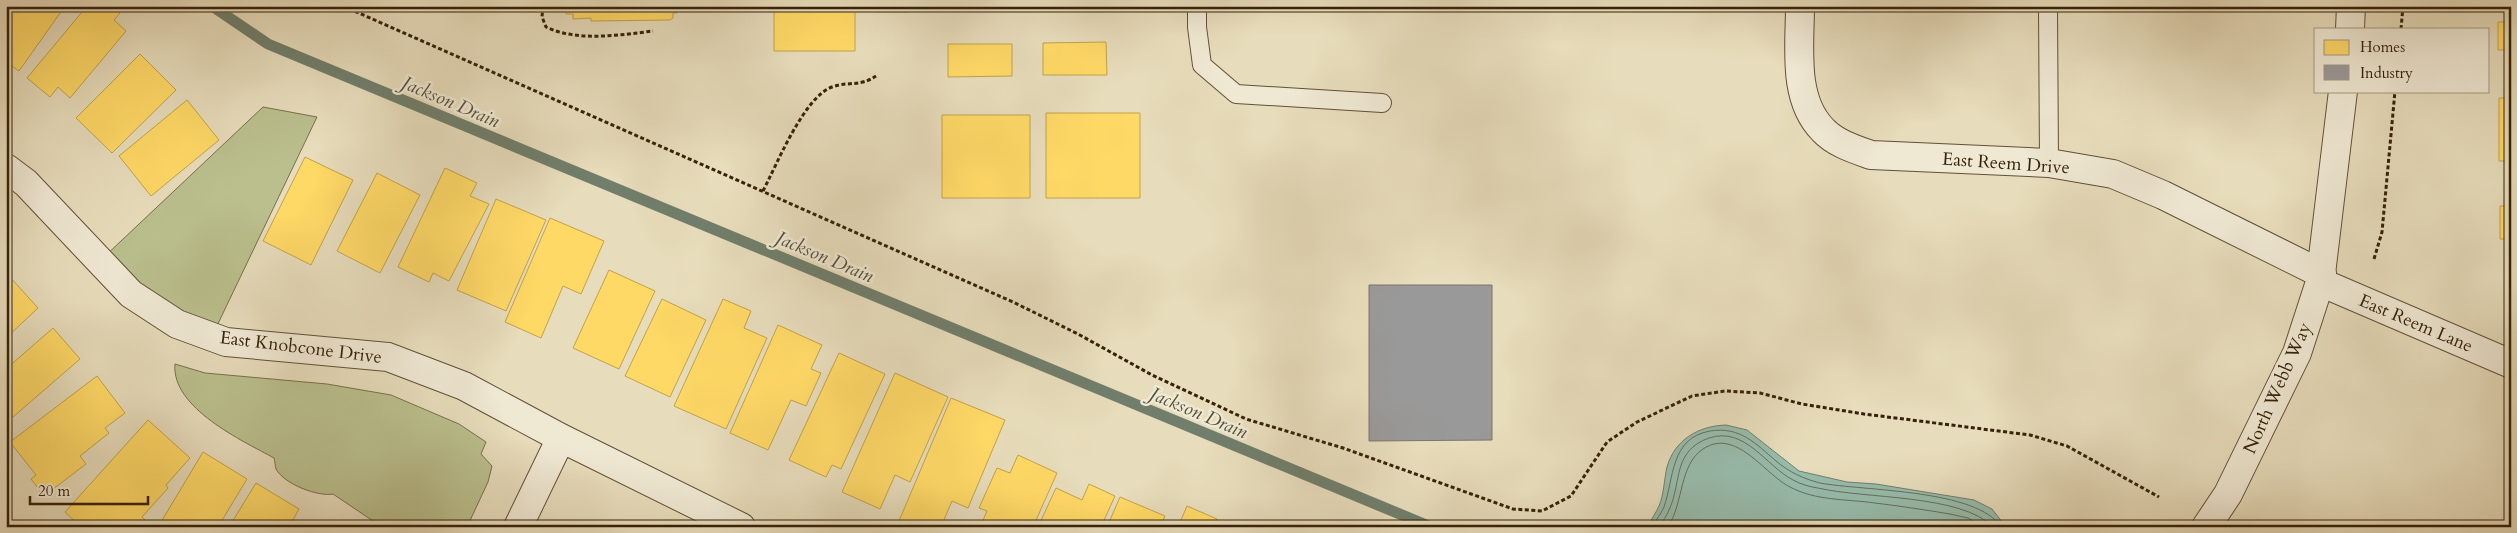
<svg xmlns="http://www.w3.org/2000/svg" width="2517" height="533" viewBox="0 0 2517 533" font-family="Cardo,serif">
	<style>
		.green { fill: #babf8d; stroke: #78704b }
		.water { fill: #97bcac; stroke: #707e6b }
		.homes { fill: #ffd966; stroke: #c2a24a }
		.industry { fill: #999; stroke: #7b756e }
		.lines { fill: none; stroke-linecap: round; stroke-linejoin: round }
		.shore { stroke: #666f5a; stroke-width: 1 }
		.stream { stroke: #707e6b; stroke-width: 11 }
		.service-casing { stroke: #625036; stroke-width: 20 }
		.minor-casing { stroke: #625036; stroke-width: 30 }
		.tertiary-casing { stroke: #625036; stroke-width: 30 }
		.path { stroke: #352209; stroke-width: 3; stroke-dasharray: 4 2.5; stroke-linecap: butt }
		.service { stroke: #efe8d3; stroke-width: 18 }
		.minor { stroke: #efe8d3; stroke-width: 28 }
		.tertiary { stroke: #efe8d3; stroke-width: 28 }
		.labels { text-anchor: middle; stroke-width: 5; stroke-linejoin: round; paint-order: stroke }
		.street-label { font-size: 18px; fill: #352209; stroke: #efe8d3 }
		.water-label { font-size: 19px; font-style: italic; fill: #52503a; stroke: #efe8d3 }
	</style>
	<rect width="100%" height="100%" fill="#e7dcbb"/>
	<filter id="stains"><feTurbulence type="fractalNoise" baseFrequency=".004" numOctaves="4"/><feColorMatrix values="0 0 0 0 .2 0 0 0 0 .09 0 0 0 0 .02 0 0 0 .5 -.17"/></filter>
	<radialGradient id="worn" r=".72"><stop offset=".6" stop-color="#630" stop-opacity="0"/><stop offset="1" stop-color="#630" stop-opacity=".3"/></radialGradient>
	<path class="green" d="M263,107L317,117L214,332L182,321L103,258Z
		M175,364L205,373L327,384L391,395L459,424L486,442L481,454L492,466L488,482L467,527H382L333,494C318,497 284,484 276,469C275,466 275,461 274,458C243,441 171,408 175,364Z"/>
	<path class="water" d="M1726,425L1747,430L1799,471L1847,482L1876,484L1974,500L1992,509L2006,527H1648C1651,519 1656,513 1659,506C1664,494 1664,480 1667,467C1675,439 1699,426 1726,425Z"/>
	<path class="homes" d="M6,6H65L19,71L6,62Z
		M87,6H112L120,13L114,20L126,31L70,98L58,87L50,97L27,78Z
		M566,6H677V13H673V18L670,20L591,21V18L573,19V14H566Z
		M774,6H855V51H774Z
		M876,6H909V12H876Z
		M2498,22H2511V50H2498Z
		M1106,42L1107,75H1043V43Z
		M948,44H1012V76L948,77Z
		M140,54L176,90L112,153L76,118Z
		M2499,98H2511V161H2499Z
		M187,100L219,140L151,196L119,156Z
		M1046,113H1140V198H1046Z
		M942,115H1030V198H942Z
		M305,157L353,180L311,265L263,241Z
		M445,168L477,183L470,196L489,204L449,281L433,273L429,282L398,267Z
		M377,173L420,195L380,273L337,251Z
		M496,199L546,220L506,311L457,290Z
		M2500,206H2511V239H2500Z
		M550,218L604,241L581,294L563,286L541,338L505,322Z
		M609,270L655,291L619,369L573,348Z
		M9,276L38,308L6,338V278Z
		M662,299L706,320L670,397L625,376Z
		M723,299L751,311L744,328L767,338L726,429L674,406Z
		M778,325L822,345L811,369L821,373L806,406L791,400L768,450L730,433Z
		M53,328L80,359L6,423V369Z
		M839,353L885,374L841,469L832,465L826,477L789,460Z
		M895,373L948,397L910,482L895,475L880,509L842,492Z
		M97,376L125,413L105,428L109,433L80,456L86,464L44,496L31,479L36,475L10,442Z
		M951,398L1005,420L968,508L952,501L941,527H914L899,521Z
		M148,420L190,458L166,485L168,488L142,517L147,522L143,527H81L65,512Z
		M203,452L247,479L218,527H158Z
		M1018,455L1057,473L1033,527H980L987,511L979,508L997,468L1010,473Z
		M256,483L299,509L289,527H229Z
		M1089,484L1115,496L1101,527H1038L1056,488L1082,500Z
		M1120,497L1165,516L1160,527H1107Z
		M1187,506L1217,519L1213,527H1178Z"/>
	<path class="industry" d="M1369,285H1492V440L1369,441Z"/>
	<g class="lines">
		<path class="shore" d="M1653,527C1656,519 1661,514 1664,507C1674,479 1670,438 1710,431C1740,426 1756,444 1776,461C1789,472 1804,479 1820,483C1863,491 1978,489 2001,527
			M1660,527C1662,521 1667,516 1669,510C1682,483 1672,451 1709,438C1745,426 1766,466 1793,480C1800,484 1810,487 1818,488C1864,499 1962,494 1993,527
			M1668,527C1684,502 1679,465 1703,449C1736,427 1764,474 1790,487C1816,501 1847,499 1875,503C1900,506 1926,510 1950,514L1968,518L1983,527"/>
		<path class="stream" d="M212,6L268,44L1431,527"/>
		<defs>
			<path id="service" d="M1197,6V27L1202,65L1236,94L1382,103
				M2048,6L2049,163"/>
			<path id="minor" d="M1800,6C1800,46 1792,99 1823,130C1835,143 1854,149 1871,155L2049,163L2113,174L2163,195L2322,274
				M6,168L26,183L131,294L177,324L226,342L388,357L464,386L561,438L741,527
				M2320,282L2511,364
				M518,527L561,438"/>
			<path id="tertiary" d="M2350,29L2351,6
				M2206,527L2228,494L2297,353L2320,282L2343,91"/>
		</defs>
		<use href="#service" class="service-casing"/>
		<use href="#minor" class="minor-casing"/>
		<use href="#tertiary" class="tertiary-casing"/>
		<path class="path" d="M343,6L1013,302L1078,334L1152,375L1246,419L1343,448L1513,509L1542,511L1571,496L1607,442L1637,422L1692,396L1725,391L1760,393L1802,404L1864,414L2030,435L2067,446L2159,497
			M543,6L542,17L546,27C577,42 620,35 653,31
			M2401,29L2403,6
			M763,191C777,164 804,97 832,87C849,81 860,87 876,76
			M2374,259L2382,232L2395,91"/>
		<use href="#service" class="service"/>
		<use href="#minor" class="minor"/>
		<use href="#tertiary" class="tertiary"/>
	</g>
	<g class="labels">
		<g class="street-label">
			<text transform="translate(2006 163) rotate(4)" y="6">East Reem Drive</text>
			<text transform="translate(2416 323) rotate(23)" y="6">East Reem Lane</text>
			<text transform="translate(301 347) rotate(7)" y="6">East Knobcone Drive</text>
			<text transform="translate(2277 388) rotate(-66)" y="6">North Webb Way</text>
		</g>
		<g class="water-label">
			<text transform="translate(451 101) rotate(23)" y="7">Jackson Drain</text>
			<text transform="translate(825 256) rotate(23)" y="7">Jackson Drain</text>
			<text transform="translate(1199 412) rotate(23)" y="7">Jackson Drain</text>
		</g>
	</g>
	<rect width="2517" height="533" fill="none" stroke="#e7dcbb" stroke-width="25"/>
	<rect x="8" y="8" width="2502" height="518" fill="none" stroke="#352209" stroke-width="2.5"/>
	<rect x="12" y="12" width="2492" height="508" fill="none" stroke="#352209"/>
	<rect x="2314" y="28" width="175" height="65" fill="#efe8d3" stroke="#a59982"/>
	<rect x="2324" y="40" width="25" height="15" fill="#ffd966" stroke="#a59982"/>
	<text x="2360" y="52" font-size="15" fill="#352209">Homes</text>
	<rect x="2324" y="65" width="25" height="15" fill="#999999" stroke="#a59982"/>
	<text x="2360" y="78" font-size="15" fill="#352209">Industry</text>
	<path d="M30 496v8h118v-8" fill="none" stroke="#352209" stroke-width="2.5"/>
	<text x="38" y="496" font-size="15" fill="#352209" stroke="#efe8d3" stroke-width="4" paint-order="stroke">20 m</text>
	<rect width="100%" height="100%" filter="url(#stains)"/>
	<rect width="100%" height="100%" fill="url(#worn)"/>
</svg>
